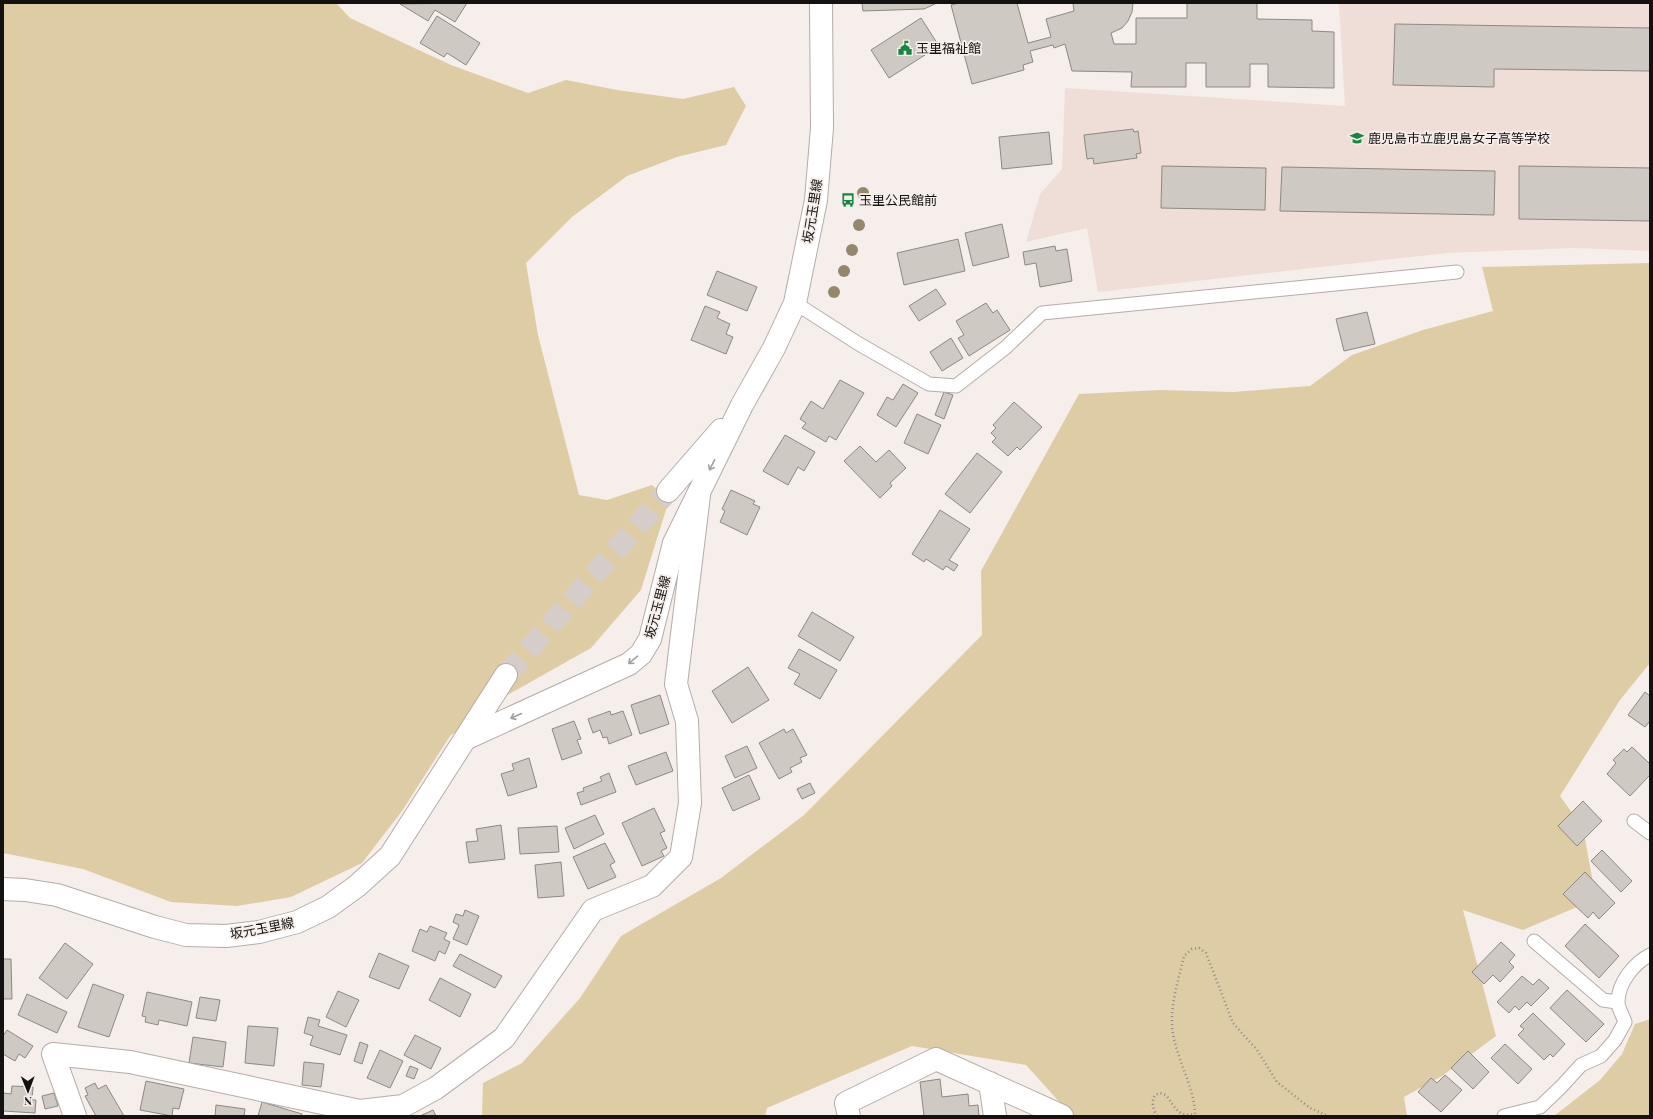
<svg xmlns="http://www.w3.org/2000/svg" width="1653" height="1119" viewBox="0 0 1653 1119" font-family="'Playfair Display','Noto Sans JP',serif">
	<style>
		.built { fill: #eeded7 }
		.green { fill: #decda4 }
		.building { fill: #cfc9c4; stroke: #8d8882 }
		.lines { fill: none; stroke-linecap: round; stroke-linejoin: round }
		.tertiary-tunnel { stroke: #d4cdc9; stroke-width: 22; stroke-dasharray: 22 11; stroke-linecap: butt }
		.service-casing { stroke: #b4aca9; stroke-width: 15 }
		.minor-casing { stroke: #b4aca9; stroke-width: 24 }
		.tertiary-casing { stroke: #b4aca9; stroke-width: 24 }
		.path { stroke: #8d8885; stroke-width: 2.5; stroke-dasharray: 1 3; stroke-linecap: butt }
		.service { stroke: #fff; stroke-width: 13 }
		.minor { stroke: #fff; stroke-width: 22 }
		.tertiary { stroke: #fff; stroke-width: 22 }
		.tree { fill: #94886c }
		.oneway { stroke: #a1a09f }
		.labels { text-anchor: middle; stroke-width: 3.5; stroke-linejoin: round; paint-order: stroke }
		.poi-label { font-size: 13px; fill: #141210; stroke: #f6eeea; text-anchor: start }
		.street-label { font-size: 13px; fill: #141210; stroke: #f6eeea }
	</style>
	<rect width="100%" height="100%" fill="#f6eeea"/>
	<path class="built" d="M1339,3H1650V251L1573,248L1447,253L1098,292L1087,228L1026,242L1040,194L1062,169L1065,88L1345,106Z"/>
	<path class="green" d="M3,3H336L350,18L451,65L528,93L566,80L617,90L683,99L734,87L746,106L726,145L677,157L627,176L572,217L526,263L538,335L579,495L607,500L652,485L669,500L641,590L591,648L504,697L450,736L402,811L362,863L291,897L237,906L171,902L83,869L3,853Z
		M1650,263V663L1620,700L1560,796L1583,828L1596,899L1523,930L1463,910L1496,1036L1442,1076L1404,1097L1407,1116H1072L1026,1065L912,1046L767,1108L765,1116H482L483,1083L522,1063L580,998L621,936L721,878L804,815L982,635L981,571L1079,394L1160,390L1233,392L1310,386L1352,355L1423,330L1493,311L1482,267Z
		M1650,1019V1116H1554L1600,1080L1622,1054L1635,1024Z"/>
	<path class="building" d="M467,3L455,22L435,10L428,21L400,4Z
		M862,3H937L924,9L863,11Z
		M959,3H1017L1028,43L1051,37L1046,19L1074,11L1073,3H1133L1132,12L1128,21L1122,28L1111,33L1114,44H1136V18H1187V3H1257V19L1312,20V31L1334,32V88L1268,87V64H1250V87H1206V63H1186V87H1131L1132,72L1072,71L1065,44L1054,48L1053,45L1030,51L1033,62L1023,65L1024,70L972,84L951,5Z
		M437,16L480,43L466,65L447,53L444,57L420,43Z
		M921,18L939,46L889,78L871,50Z
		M1395,24L1650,28V71L1494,69V87L1393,85Z
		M1133,129L1134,132L1138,131L1141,153L1136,154L1137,158L1094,164L1093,158L1087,159L1084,135Z
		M1049,132L1052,164L1002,169L999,137Z
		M1162,166L1266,168L1265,210L1161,208Z
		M1519,166L1650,168V221L1519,219Z
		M1282,167L1495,171L1494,215L1280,211Z
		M1002,224L1009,257L973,266L965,233Z
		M958,239L965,271L904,285L897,253Z
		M1055,246L1056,251L1067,249L1072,281L1040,287L1036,263L1025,265L1023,252Z
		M717,271L757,287L747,311L707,295Z
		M936,289L946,304L919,321L909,306Z
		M986,303L993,313L997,310L1010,330L969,356L958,338L964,335L956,321Z
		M705,306L720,312L717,318L730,324L726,334L733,337L726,354L691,340Z
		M1367,312L1375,344L1344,351L1336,319Z
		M951,338L963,358L942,371L930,352Z
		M840,380L864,393L836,440L829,436L826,442L802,428L806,423L800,419L811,401L823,409Z
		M903,384L918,393L896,427L877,415L887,397L893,400Z
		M944,392L953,395L944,419L935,415Z
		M1014,402L1042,427L1020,450L1017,447L1008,456L992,442L996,438L991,433L996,428L993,425Z
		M917,414L941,425L928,454L904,443Z
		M785,435L815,452L804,471L798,467L788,485L763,471Z
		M860,446L876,462L889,450L906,468L890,483L892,486L880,498L844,461Z
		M977,453L1002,472L970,513L945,494Z
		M731,490L755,501L753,504L760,507L747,535L720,522L725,511L722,509Z
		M940,510L970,529L949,560L958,565L954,571L946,566L943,570L926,559L924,562L912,554Z
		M812,612L854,637L840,661L798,636Z
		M799,649L837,670L820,699L794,684L800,674L788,668Z
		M748,667L769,700L732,723L712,691Z
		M1645,692L1650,696V721L1645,727L1628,715Z
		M660,695L669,724L640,734L631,705Z
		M610,711L611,715L623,711L632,735L609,744L607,737L603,738L600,730L593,733L588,719Z
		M574,721L581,739L577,740L582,753L562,760L552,729Z
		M784,729L786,733L793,729L807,755L800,758L802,762L790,768L792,772L779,779L759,743Z
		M747,746L757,768L735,778L725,756Z
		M1632,747L1650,764V775L1630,796L1607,774L1616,763L1613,760L1624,749L1627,752Z
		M666,752L673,771L636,785L628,766Z
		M529,758L537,787L508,796L501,774L514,770L512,764Z
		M609,773L616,792L581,805L577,793L584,791L583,788L602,781L600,777Z
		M749,775L760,799L733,811L722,788Z
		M810,783L815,793L802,799L797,789Z
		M1583,801L1602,821L1577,846L1558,826Z
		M654,808L665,831L660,833L667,848L661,851L664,856L642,866L622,823Z
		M595,815L604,834L574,849L565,828Z
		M501,825L505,859L469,863L466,842L478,841L476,829Z
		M557,826L559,852L520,854L518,828Z
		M605,843L615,862L610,865L616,877L588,889L573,857Z
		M1602,850L1632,881L1621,892L1591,861Z
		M561,862L564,896L538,898L535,865Z
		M1585,872L1615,903L1599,919L1593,912L1588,918L1563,894Z
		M465,910L479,916L467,945L453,939L459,925L453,922L456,914L463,916Z
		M1585,924L1619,956L1599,978L1565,946Z
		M430,926L447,933L444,939L450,942L445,954L439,951L435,961L412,951L420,929L427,932Z
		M1501,942L1515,955L1509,962L1514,967L1500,982L1493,975L1484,984L1472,972Z
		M65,943L93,964L67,999L39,978Z
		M379,953L409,966L399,989L369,977Z
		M460,954L502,976L495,988L453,966Z
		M3,959H11L12,999H3Z
		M1522,976L1533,985L1539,979L1549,988L1531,1006L1527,1002L1519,1010L1515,1006L1509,1013L1497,1002Z
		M440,978L471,994L460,1017L429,1000Z
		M93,984L124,995L109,1037L78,1027Z
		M1567,990L1604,1024L1586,1042L1550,1008Z
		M338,991L359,1000L346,1027L326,1017Z
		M147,992L192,1002L187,1026L159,1020L158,1025L145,1022L146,1017L142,1016Z
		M27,994L67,1012L57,1033L18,1015Z
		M200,997L220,1000L216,1021L196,1018Z
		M1533,1013L1565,1044L1553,1057L1550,1054L1544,1060L1518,1035L1524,1029L1520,1026Z
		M308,1017L320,1020L318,1026L347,1035L340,1055L310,1045L313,1036L304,1033Z
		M248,1026L278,1028L274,1066L245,1063Z
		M7,1030L33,1046L25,1058L19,1054L15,1061L3,1054V1036Z
		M415,1035L441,1048L431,1069L404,1055Z
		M193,1037L226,1042L223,1067L189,1063Z
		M360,1042L368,1045L362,1064L354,1061Z
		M1505,1044L1532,1069L1518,1084L1491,1058Z
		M380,1050L403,1061L390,1088L367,1078Z
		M1468,1051L1489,1072L1473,1089L1451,1068Z
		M304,1062L324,1064L321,1087L302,1085Z
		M410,1066L418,1069L414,1079L406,1076Z
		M1445,1075L1462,1090L1441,1112L1418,1092L1431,1078L1437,1083Z
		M940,1079L942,1097L968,1094L969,1106L978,1105L979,1116H924L920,1082Z
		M146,1081L184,1089L179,1109L173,1108L172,1116L140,1110Z
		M95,1083L98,1089L106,1085L124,1116H96L85,1096L88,1095L85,1088Z
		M12,1086L33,1087L32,1100H36L35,1113L3,1111V1093L11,1094Z
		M54,1093L58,1106L45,1109L42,1096Z
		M262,1102L302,1114L301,1116H258Z
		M216,1105L245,1109L244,1116H215Z
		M433,1110L436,1116H420Z"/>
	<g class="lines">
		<path class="tertiary-tunnel" d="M506,675L668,491"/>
		<defs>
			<path id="service" d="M795,303L859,344L929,384L956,386L1005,348L1042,313L1457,272
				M1634,821L1650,833
				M1534,941L1603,1000L1617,1002
				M1504,1116L1540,1107L1561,1087L1581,1065L1601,1056L1615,1040L1625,1022C1623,1016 1618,1008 1618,1002C1618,983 1634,963 1650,955"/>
			<path id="minor" d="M990,1083L995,1116
				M75,1116L53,1054L130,1062L360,1111L403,1106L436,1088L504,1038L593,910L652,886L681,857L690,803L687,721L676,684L699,495
				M849,1116L846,1103L936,1059L1062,1116"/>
			<path id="tertiary" d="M668,491L721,430
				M467,738L629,664L641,654L650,639L674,543L742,405L774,348L795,303L816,200L822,128L821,3
				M3,889L25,890L57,895L155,927L186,935L226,936L259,932L297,922L328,907L357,886L390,856L506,675"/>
		</defs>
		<use href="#service" class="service-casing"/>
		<use href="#minor" class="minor-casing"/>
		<use href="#tertiary" class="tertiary-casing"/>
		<path class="path" d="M1157,1116C1153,1109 1151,1102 1155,1095L1160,1093L1166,1095C1175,1107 1178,1118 1195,1114C1194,1084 1174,1056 1172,1025C1171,1002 1179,978 1184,956L1192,949L1199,948L1206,953L1233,1023L1257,1050L1277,1082L1310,1108L1328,1116"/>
		<use href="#service" class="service"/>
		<use href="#minor" class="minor"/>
		<use href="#tertiary" class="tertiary"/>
	</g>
	<g class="tree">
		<circle cx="863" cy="193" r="6"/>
		<circle cx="859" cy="225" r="6"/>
		<circle cx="852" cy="250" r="6"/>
		<circle cx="844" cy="271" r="6"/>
		<circle cx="834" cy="292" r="6"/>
	</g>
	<defs><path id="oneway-shaft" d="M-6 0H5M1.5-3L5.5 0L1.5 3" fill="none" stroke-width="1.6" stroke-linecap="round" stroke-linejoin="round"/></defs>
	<g class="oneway">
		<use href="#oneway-shaft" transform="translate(712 465) rotate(117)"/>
		<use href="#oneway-shaft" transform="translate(633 660) rotate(140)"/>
		<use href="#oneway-shaft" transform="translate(516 716) rotate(156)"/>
	</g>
	<defs>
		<symbol id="civic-bare" viewBox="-9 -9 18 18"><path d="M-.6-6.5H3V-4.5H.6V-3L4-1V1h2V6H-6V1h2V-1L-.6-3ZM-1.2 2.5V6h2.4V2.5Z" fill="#148740" stroke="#f6eeea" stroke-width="2.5" paint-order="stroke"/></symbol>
		<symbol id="school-bare" viewBox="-9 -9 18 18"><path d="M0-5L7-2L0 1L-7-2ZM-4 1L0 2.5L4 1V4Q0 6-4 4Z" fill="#148740" stroke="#f6eeea" stroke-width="2.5" paint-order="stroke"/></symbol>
		<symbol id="bus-bare" viewBox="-9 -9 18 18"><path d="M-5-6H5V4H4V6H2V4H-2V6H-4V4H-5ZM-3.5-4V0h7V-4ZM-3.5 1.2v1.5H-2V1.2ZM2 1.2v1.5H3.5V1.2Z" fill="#148740" stroke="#f6eeea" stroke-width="2.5" paint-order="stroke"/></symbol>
	</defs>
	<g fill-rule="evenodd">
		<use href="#civic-bare" x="895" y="38" width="20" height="20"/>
		<use href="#school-bare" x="1347" y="128" width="20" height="20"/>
		<use href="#bus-bare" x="838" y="190" width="20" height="20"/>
	</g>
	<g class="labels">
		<g class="poi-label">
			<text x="916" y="53">玉里福祉館</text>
			<text x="1368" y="143">鹿児島市立鹿児島女子高等学校</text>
			<text x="859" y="205">玉里公民館前</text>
		</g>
		<g class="street-label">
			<text transform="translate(812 211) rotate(-81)" y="5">坂元玉里線</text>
			<text transform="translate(657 607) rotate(-75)" y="5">坂元玉里線</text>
			<text transform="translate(262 928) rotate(-11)" y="5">坂元玉里線</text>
		</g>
	</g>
	<rect width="1653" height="1119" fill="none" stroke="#141210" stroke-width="8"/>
	<g transform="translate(28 1091) rotate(179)" stroke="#f6eeea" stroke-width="3" paint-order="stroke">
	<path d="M0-3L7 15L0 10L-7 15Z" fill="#141210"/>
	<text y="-6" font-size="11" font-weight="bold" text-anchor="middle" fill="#141210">N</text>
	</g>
</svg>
